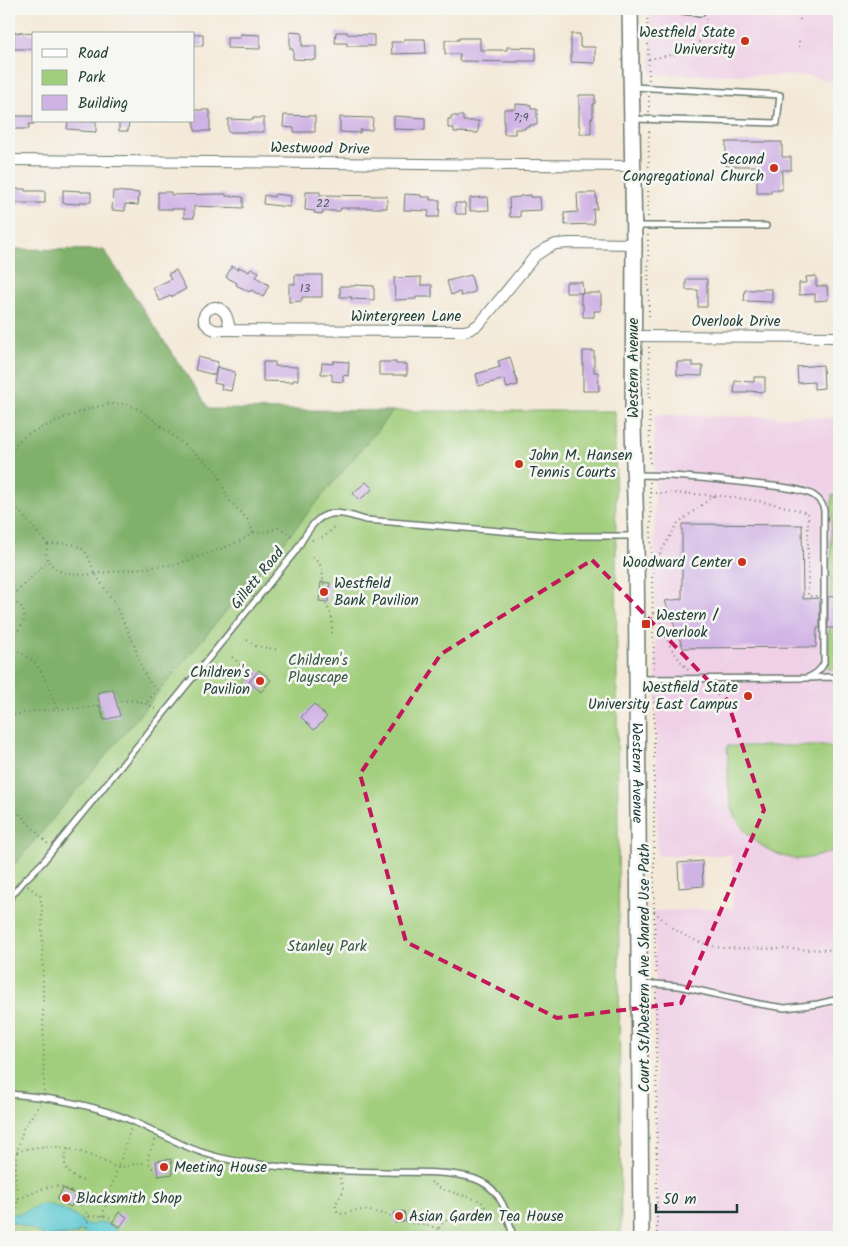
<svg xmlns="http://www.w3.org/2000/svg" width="848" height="1246" viewBox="0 0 848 1246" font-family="Kalam,sans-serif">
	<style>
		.built { fill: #efd0e6 }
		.green { fill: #a1ce7b; stroke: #608658 }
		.forest { fill: #80b16b; stroke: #507750 }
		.water { fill: #5cc9d1; stroke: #3e8382 }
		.building { fill: #d0b3e5 }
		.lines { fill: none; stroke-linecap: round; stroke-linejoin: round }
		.lane-casing { stroke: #6a796d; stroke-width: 8 }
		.street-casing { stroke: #6a796d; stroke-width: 12 }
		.secondary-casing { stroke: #6a796d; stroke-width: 18 }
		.path { stroke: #6a796d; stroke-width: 2; stroke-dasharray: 1 4; stroke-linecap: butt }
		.lane { stroke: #fff; stroke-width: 5 }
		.street { stroke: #fff; stroke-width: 10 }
		.secondary { stroke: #fff; stroke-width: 15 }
		.marked { fill: none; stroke: #c2185b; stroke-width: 4; stroke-dasharray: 10 6; stroke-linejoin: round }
		.poi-dot { fill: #c8321e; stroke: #f6f6f2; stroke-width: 2 }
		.labels { text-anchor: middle; stroke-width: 5; stroke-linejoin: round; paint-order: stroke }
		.number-label { font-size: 12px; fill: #4b5a60 }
		.poi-label { font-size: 15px; fill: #1f3d34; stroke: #f6f6f2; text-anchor: start }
		.street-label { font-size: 15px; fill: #1f3d34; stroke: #f6f6f2 }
		.park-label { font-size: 15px; fill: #395a42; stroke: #f6f6f2 }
	</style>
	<rect width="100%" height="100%" fill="#f6f6f2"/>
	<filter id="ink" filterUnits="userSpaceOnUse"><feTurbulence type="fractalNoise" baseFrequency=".02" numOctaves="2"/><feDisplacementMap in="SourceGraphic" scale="10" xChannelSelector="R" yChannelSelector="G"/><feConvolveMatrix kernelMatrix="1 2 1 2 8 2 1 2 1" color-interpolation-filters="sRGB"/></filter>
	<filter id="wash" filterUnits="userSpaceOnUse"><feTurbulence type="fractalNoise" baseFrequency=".0096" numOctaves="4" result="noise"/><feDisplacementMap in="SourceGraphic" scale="20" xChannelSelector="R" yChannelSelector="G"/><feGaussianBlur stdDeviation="1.12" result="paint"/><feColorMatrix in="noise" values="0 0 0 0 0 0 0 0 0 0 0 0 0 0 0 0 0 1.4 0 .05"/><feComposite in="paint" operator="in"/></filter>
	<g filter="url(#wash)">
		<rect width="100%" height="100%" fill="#f4e9d8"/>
		<path class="built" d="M650,9H839V83L810,76L651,74Z
			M654,415L839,418V1237H657L654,911L733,908L732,855L657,856Z"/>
		<path class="green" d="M393,411H615L621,1237H9V871Z
			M832,495H839V669H828Z
			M727,746H829L839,759L837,849C826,854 808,860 796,859C767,855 738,833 731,804C727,785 729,766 727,746Z"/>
		<path class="forest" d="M9,249L104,250L209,409L393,411L9,871Z"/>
		<path class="water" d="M43,1204C58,1205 69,1213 82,1220L81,1222L91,1225L98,1223H106L115,1228L116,1233L119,1237H90L88,1234L79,1231L78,1234L41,1237L42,1234L19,1224L10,1222L9,1224V1211L10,1214H19Z"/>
		<g id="blocks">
			<path class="building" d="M14,32L34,34V49H14Z
				M290,32L302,33V46H316V60L293,59V49H290Z
				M336,32H347V34L374,35V46H347V43H335Z
				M194,34H203V46H194Z
				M240,34L260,35V49L227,48V38H240Z
				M571,34H580V47H595V63L571,62Z
				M459,38H480V50H507V47L536,48V61H518V62L459,61L460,54H445V40H459Z
				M404,39H425L426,53L392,54L391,42H404Z
				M579,95H595V103L593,104V118H591V134H580V126H579Z
				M516,104L531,105V109H537V125H530V127H525V129H515V134H504V109H516Z
				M194,110H210V131H195V128H194Z
				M284,115L315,116V132H294V128L283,127Z
				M10,116H34V124H29V129H9Z
				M394,116L425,118V130L394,129Z
				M451,116H463V121H479L478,133L454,132V128H448V119H451Z
				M340,117L373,118L372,130H360V133L340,132Z
				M253,118H264V132H228V119L253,120Z
				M68,121H96V132L80,131V130L67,129Z
				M119,121H129L128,131H119Z
				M726,142H782V157H791V170H782V190H771V193H757V166H726Z
				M10,189H25V191H45V203H10Z
				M63,190L81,191V192H91V202H80V204L63,203Z
				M113,191L139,193L138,205L125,204V211L112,210Z
				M158,192H171V195L220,194H226V196L243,197V208L194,206V218H184V209H158Z
				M306,192H320V195L387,196V208H341L340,211H323V214L314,213L315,211L305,210Z
				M577,193H596L597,209H593L594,224L565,225L564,213L578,212Z
				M275,194L291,196L290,207L263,204L264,195L274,197Z
				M405,194L421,195V197H430V200H440L439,217H428L429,211L404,210Z
				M530,195V197H540L541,210L520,211V217H510L509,198L520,197V196Z
				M488,197L489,210L470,211V198Z
				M455,203H465L466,214H456Z
				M232,266L238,270L239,267L249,272L251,268L259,272L256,277L269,285L263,297L251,290L250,292L236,285L237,283L226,277Z
				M176,270L186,289L171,297L170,296L160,301L153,288L171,279L168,274Z
				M295,275H322V297H302V301L289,302V284H295Z
				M471,275L475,292L461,296L460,292L451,295L447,281Z
				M816,276V286H827L828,300L815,301V294L799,295V283H807L806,277Z
				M421,277V285H432V297H416V299L395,300L394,278Z
				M686,279H707V307H698V290H686Z
				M566,282H582L583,293H566Z
				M355,285L374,286V300L351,299L352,297H340V286H355Z
				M754,289H772V302L744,301L745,290H754Z
				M581,293H601V311H594V317H583V304H581Z
				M583,351H594V372H598L599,391H583Z
				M198,357L218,362L215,375L195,370Z
				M510,357L518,385L507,388L504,379L479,386L476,374L500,367L498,361Z
				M333,361L349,362L348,376L343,375V382L332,381V374H321L322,363L333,364Z
				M263,362H275V366L298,367V380H293V382L263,381Z
				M379,362H396V364H407V375H379Z
				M677,362H693V366H703L702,376L677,375Z
				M823,365L824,388L814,389V382L798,383L797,367Z
				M217,367L235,372L231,391L221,389L222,385L214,383Z
				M754,377H765V392L747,391V393H734L735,381L754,382Z
				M366,482L373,489L359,500L353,493Z
				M682,524L802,525L803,599L820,598V628H817L816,647L683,648L665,601L682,599Z
				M321,582L330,583L328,602L319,601Z
				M839,596V628H828V597Z
				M259,670L271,680L261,692L249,682Z
				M113,689L120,716L104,720L97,693Z
				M314,704L327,717L314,730L301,717Z
				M702,861L703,886L679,888L678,863Z
				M171,1159L173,1174L158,1176L156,1161Z
				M63,1188L76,1195L71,1207L57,1200Z
				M404,1211L406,1221L395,1223L393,1213Z
				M119,1212L127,1217L120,1227L112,1223Z"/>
		</g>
	</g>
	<g filter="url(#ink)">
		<use href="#blocks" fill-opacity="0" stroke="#6a796d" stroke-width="1"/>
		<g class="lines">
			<defs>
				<path id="lane" d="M660,9L701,13
					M633,119L777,123L780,95L634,87
					M636,226H766
					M636,475C678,475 721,480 764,485C779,487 799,488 813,495C819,499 823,503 824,510V663C821,670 814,675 807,678L638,679
					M810,678L828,677L839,678
					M9,899L23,882L43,862L295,552C307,534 315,509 343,514C351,515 358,518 366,520L561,536H634
					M640,985L656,984L679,986L759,1004L785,1008L818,1004L839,999
					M9,1094C46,1097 84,1103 120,1116C139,1123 156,1133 175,1141C198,1153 225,1160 251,1163C296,1170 341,1171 386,1172C412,1173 458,1170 480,1181C502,1191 508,1215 513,1237"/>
				<path id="street" d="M9,160L631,166
					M230,330C228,320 227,309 215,307C200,310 200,325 215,330L464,331C472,330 477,326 482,321L535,256L547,248L556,244L570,243L634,244
					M633,336L839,337"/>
				<g id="secondary">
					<path id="s1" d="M630,9L634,244L633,425L636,536L641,1237"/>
				</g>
			</defs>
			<use href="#lane" class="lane-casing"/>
			<use href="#street" class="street-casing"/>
			<use href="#secondary" class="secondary-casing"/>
			<path class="path" d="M647,9L649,80
				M799,9L800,20
				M799,47V37
				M649,59L692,51L706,33V19
				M649,112V95
				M648,217L649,127
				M648,235L649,325
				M649,347L650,467
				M9,457C12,449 17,441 25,436C29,433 34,432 39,429C59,420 101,401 123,404C133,405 140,410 147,415L217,471L228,499L248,520L253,532L262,533L278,528L284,530L294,538
				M650,482L654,672
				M9,492L14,505L48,545L46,553L48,561
				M650,493C704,493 756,497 808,513V596H817
				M312,540C324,538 326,536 334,527
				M48,545C58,543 73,542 81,548C90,555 91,566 96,575C102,585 109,594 115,604C121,617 127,629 133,642C140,661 142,676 157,690L146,703
				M313,557L321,566L322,570L326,604L332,617V634
				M652,567L678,523L715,495
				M9,599L48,561L54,568L62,572L84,575L178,564L226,547L246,538L253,532
				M653,614L659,613C662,637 673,653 689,671
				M247,640L256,646L279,650
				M9,642C13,632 27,626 24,613C22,605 16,603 9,599
				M9,647C42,660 45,679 57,709
				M232,657L265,685
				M654,687V911L656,977
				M116,702C129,699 144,700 155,709L157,708
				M9,717C38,707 70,711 100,706
				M9,803L48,844
				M28,886L40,896L42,908L44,1091
				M654,911C674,932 694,943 722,948L839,950
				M656,992L657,1237
				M155,1140C151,1151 144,1158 152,1168H156
				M68,1149C67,1152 65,1157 65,1161C64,1173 75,1178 84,1181
				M17,1152C53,1139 85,1151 117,1168
				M118,1166L124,1167L138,1163H147
				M340,1178C341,1182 343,1186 343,1190C342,1197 331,1205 338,1212C343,1217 351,1210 357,1210C368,1210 381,1213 392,1217
				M431,1182L442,1189L481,1201L485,1207L482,1214C473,1218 467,1214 458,1216C447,1217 437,1226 436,1237
				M9,1197L18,1199L45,1188L56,1186L62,1187L78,1195L76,1201L89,1216H106L113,1219
				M17,1208L18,1199L15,1175L17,1152L23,1129L40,1104
				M102,1216L131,1128
				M398,1220C410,1225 424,1222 438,1229
				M15,1233L25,1234L33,1237
				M13,1237L15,1233V1229
				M85,1237L89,1216"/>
			<use href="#lane" class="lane"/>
			<use href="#street" class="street"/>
			<use href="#secondary" class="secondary"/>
		</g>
	</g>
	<path class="marked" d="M592,560L727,700L764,810L681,1003L557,1018L406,942L360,774L441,654Z"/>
	<g class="poi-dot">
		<circle cx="745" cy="41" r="5"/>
		<circle cx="774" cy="168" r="5"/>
		<circle cx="519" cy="464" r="5"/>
		<circle cx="742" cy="562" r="5"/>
		<circle cx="324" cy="592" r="5"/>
		<rect x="641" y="619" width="10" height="10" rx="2.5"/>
		<circle cx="260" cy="681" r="5"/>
		<circle cx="748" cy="696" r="5"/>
		<circle cx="164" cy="1167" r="5"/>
		<circle cx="66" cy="1198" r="5"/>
		<circle cx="399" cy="1216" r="5"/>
	</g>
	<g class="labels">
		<g class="number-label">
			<text x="521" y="121">7;9</text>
			<text x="323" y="207">22</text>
			<text x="305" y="292">13</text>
		</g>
		<g class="poi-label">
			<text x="735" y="37" text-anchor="end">Westfield State<tspan x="735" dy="17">University</tspan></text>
			<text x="764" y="164" text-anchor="end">Second<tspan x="764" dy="17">Congregational Church</tspan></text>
			<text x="529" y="460">John M. Hansen<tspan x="529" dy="17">Tennis Courts</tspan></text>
			<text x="732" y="567" text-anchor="end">Woodward Center</text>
			<text x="334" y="588">Westfield<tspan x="334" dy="17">Bank Pavilion</tspan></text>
			<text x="656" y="620">Western /<tspan x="656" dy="17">Overlook</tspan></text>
			<text x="250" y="677" text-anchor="end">Children's<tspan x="250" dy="17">Pavilion</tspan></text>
			<text x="738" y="692" text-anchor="end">Westfield State<tspan x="738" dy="17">University East Campus</tspan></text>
			<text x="174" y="1172">Meeting House</text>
			<text x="76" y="1203">Blacksmith Shop</text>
			<text x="409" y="1221">Asian Garden Tea House</text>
		</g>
		<g class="street-label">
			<text transform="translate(320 148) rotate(1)" y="5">Westwood Drive</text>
			<text x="406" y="321">Wintergreen Lane</text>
			<text x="736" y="326">Overlook Drive</text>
			<text transform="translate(633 368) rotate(-90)" y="5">Western Avenue</text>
			<text transform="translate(257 578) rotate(-51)" y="5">Gillett Road</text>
			<text dy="5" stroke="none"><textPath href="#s1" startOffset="764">Western Avenue</textPath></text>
			<text transform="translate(644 968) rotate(-90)" y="5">Court St/Western Ave Shared Use Path</text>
		</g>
		<g class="park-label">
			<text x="318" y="665">Children's<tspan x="318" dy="17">Playscape</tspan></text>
			<text x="327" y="951">Stanley Park</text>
		</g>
	</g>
	<rect width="848" height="1246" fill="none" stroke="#f6f6f2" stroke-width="30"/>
	<rect x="32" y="32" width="162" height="90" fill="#f6f6f2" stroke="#a0aca6"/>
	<rect x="42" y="49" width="25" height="8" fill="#ffffff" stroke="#a0aca6"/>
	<text x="78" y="58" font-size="15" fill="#1f3d34">Road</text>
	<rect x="42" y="70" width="25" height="15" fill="#a1ce7b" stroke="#a0aca6"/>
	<text x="78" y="82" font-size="15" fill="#1f3d34">Park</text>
	<rect x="42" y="95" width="25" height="15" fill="#d0b3e5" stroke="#a0aca6"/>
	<text x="78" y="108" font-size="15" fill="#1f3d34">Building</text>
	<path d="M656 1204v8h81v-8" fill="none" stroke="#1f3d34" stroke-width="2.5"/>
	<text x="663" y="1204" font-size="15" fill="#1f3d34" stroke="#f6f6f2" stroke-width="4" paint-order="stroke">50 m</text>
</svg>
